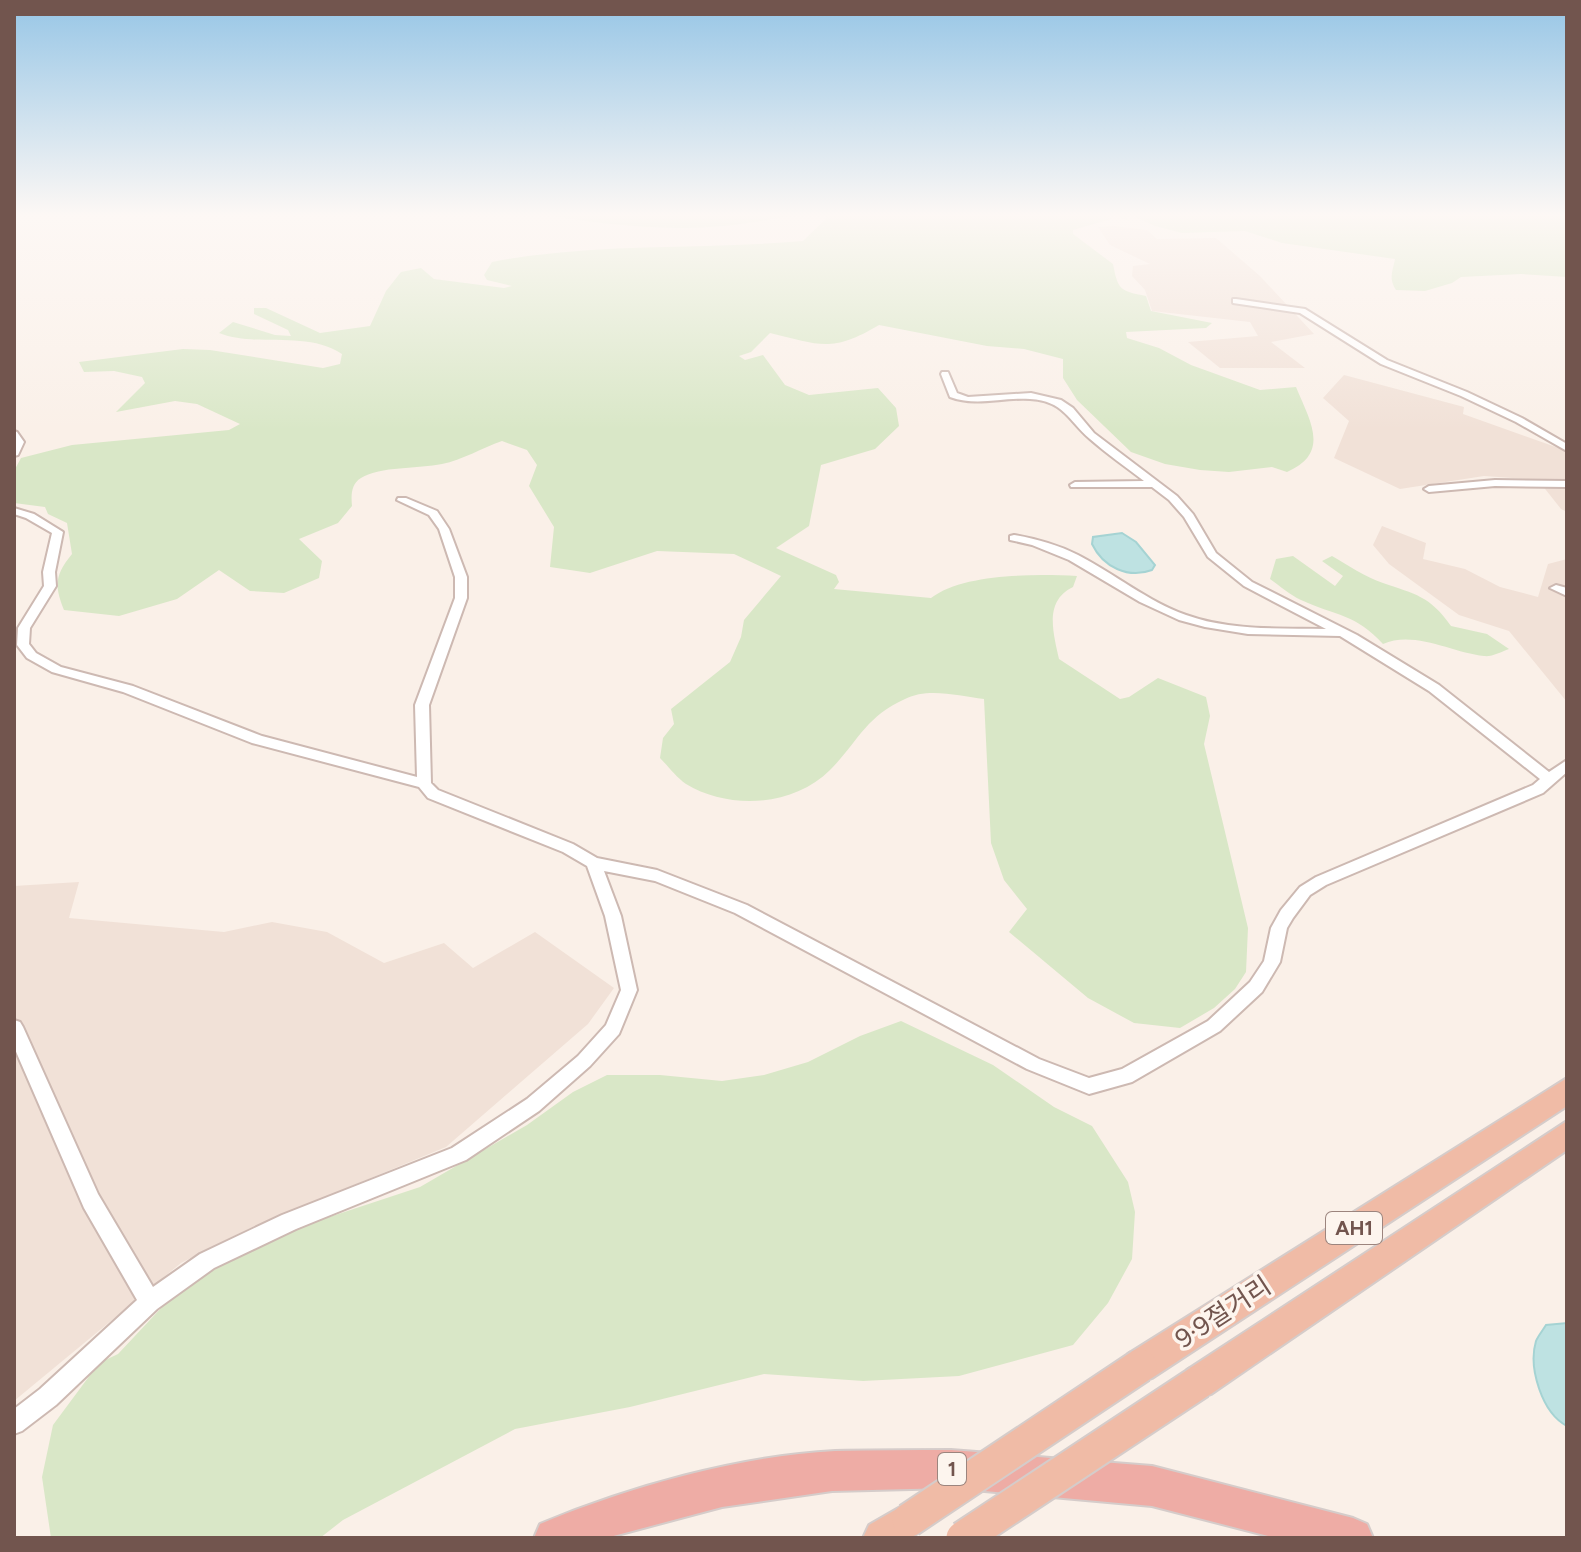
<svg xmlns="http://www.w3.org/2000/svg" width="1581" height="1552" viewBox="0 0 1581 1552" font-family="Figtree,'Noto Sans KR',sans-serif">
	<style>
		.residential { fill: #f1e1d7 }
		.green { fill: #d9e7c7 }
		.water { fill: #bee2e2; stroke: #a5d3d3; stroke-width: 2 }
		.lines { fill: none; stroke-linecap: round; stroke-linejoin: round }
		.minor-casing { stroke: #cdb9b2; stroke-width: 4 }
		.trunk-casing { stroke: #d5ccca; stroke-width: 4 }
		.motorway-casing { stroke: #d5ccca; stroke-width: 4 }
		.minor { fill: #fff; fill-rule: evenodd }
		.trunk { fill: #f0bba6; fill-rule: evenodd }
		.motorway { fill: #eeaca5; fill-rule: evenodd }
		.trunk-bridge-casing { stroke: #d5ccca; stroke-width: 37; stroke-linecap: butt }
		.trunk-bridge { stroke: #f0bba6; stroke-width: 33 }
		.labels { text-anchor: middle; stroke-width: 7; stroke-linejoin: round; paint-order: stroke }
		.shield { fill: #fdf5ee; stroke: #9c857e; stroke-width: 2 }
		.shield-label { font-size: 20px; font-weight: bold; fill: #72554e }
		.near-street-label { font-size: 26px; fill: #72554e; stroke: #fdf5ee }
	</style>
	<rect width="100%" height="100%" fill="#faf0e8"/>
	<path class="residential" d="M1114,226L1147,230L1157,239L1216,238L1260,276L1314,334L1271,342L1305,368H1220L1188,342L1258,336L1250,322L1152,311L1145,290L1132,276L1133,266L1150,264L1110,245L1098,227Z
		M1344,375L1464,407L1463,414L1567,451V512L1561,509L1538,480L1484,476L1400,489L1334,458L1349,421L1323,398Z
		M1382,526L1426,543L1423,559L1465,569L1500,587L1538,597L1548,564L1567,559V702L1509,631L1459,615L1389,564L1373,545Z
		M79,882L69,918L224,932L272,922L327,932L384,963L444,943L473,968L535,932L614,988L588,1024L446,1147L250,1228L181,1263L14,1401V886Z"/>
	<path class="green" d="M533,213H816C785,216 755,223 724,226C660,232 595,223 533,213Z
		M832,213H1105L1111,219L1073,230V234L1113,264C1118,290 1120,291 1146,296L1151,311L1212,323L1206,328L1126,332L1127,338L1159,348L1191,365L1260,390L1296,387C1310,421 1331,453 1287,472L1272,467L1229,472L1200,470L1165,464L1131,452L1077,400L1063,378V359L1024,349L987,346L879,325C832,353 820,345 770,333L751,352L739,356L745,360L763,355L785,385L809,395L878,388L896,408L899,426L875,449L821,465L809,526L776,548L836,575L839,582L834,589L931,598C963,573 1036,574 1077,576L1073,587C1044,601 1053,632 1059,659L1120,699L1129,697L1158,678L1206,697L1210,716L1204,744L1248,928L1246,972L1235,989L1214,1008L1180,1028L1134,1023L1088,998L1009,932L1027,909L1004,880L991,843L984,699C959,696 928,687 905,699C865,717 858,742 830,770C793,807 729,810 686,784C676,777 668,766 660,758L663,738L674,724L671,709L730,662L741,637L744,620L781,576L734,554L657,551L590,573L550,567L554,527L529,486L537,465L527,450L502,441C482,448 462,460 442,464C419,469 380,466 361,478C351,484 351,495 352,506L338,523L299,539L322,561L319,578L284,593L250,591L219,570L177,599L119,616L64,610C54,585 55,575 72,554L67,523L48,514L45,507L14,503V471L21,458L72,445L229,430L240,424L197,404L175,401L116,412L145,383L142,377L114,371L84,372L79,362L183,349L210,350L323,368L340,364L342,354C306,330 257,348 219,333L233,322L275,335L291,336L288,330L254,314V308H266L320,333L370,326L386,291L401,272L421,268L434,279L504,288L512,286L487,280L484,275L492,262C595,242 699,250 803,241Z
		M1108,213H1567V277L1521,274L1461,277L1452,283L1425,291L1396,290C1388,278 1393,271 1395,259L1282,243L1245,231L1182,233L1155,226L1129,214L1127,220Z
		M1293,556L1335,586L1343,576L1322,561L1332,556C1348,565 1365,577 1383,583C1415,594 1430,596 1451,626L1487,634L1509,649C1501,652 1492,657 1484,656C1453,653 1414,630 1383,644C1356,614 1336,616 1301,600C1290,595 1280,586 1270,579L1276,559Z
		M901,1021L993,1065L1054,1107L1092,1126L1128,1182L1135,1212L1132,1259L1108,1303L1073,1345L959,1376L863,1381L764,1374L630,1407L515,1429L343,1520L320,1538H51L42,1477L53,1425L99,1363L118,1354L164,1305L206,1274L290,1230L420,1187L527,1125L573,1092L607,1075H660L722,1081L764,1075L808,1062L860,1036Z"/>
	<path class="water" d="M1122,533L1136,542L1155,565L1152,570C1128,579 1103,567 1092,544L1093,537Z
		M1567,1323V1426C1542,1413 1528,1368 1536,1341C1538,1336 1543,1330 1546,1325Z"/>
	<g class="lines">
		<defs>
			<path id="minor" d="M1236,299L1305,309L1387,360L1467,392L1522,418L1567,444V451L1516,422L1461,396L1381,364L1300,313L1233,303V299Z
				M942,372H948L957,393L968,397L1031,393L1061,400L1073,408L1094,433L1177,496L1193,514L1216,553L1252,582L1357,635L1439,685L1549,772L1567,760V772L1543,793L1326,885L1310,895L1293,918L1287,928L1280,962L1262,992L1220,1031L1132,1082L1089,1094L1027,1069L735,913L655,881L604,871L621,916L637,990L619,1034L590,1066L539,1111L466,1160L296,1229L214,1268L157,1309L56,1405L22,1431L14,1434V1409L40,1389L137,1300L84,1208L14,1047V1020L20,1022L23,1027L98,1194L153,1287L200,1254L282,1215L452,1148L527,1099L578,1056L606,1025L621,990L605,916L587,866L563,852L428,798L419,787L252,743L123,692L52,672L27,658L17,645L18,628L44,586L43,572L52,533L26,518L14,514V508L34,514L63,532L55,572L56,586L30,628L29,644L36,653L61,667L133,686L262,736L417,777L415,705L455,598V577L439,529L429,515L397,500L398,498H406L437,511L449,529L467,577V598L429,705L431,783L438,790L573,844L597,858L657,870L747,905L1039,1059L1089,1078L1122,1069L1208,1021L1250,982L1264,961L1271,928L1281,910L1300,887L1316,877L1533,785L1540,779L1429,691L1340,636L1248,634L1205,627L1179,620L1140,602L1069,560L1032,545L1010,540V536L1014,535C1037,539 1058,545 1078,555C1115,574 1147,601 1186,615C1230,631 1280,628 1326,629L1244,586L1208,557L1184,517L1169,500L1152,487H1071L1070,485L1075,482L1144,481C1126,467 1107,454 1090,439C1068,420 1064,401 1030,399C1001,397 978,407 950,397L941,374Z
				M14,431L17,432L24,442L18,455L14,456Z
				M1495,480L1567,481V487L1495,486L1429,492L1424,489L1429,486Z
				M1556,585L1567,588V596L1550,588Z"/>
			<path id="trunk" d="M1567,1078V1106L1152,1378L1140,1383L1128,1378L1123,1366L1128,1354Z
				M1567,1121V1150L1211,1394L1199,1399L1187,1394L1182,1382L1187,1370Z
				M909,1502L922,1507L927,1520C916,1547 890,1538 863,1538L869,1525Z"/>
			<path id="motorway" d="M951,1450L1152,1466L1353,1518L1367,1524L1373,1538H1276L1152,1506L951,1488L832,1491L722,1507L606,1538H534L540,1524C629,1487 738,1456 835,1451C874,1450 912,1450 951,1450Z"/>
		</defs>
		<use href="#minor" class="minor-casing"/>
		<use href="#trunk" class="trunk-casing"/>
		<use href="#motorway" class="motorway-casing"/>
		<use href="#minor" class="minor"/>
		<use href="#trunk" class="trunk"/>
		<use href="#motorway" class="motorway"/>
		<defs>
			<path id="trunk-bridge" d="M909,1520L1140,1366
				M963,1538L1199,1382"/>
		</defs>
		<use href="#trunk-bridge" class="trunk-bridge-casing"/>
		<use href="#trunk-bridge" class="trunk-bridge"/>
	</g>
	<linearGradient id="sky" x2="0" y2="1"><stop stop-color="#97c6e6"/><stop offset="0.5" stop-color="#fdf8f5"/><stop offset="1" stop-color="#fdf8f5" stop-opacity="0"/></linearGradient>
	<rect width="1581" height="430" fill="url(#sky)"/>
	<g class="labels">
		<g class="shield">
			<rect x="1326" y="1212" width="56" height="32" rx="6"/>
			<rect x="938" y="1453" width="28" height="32" rx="6"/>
		</g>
		<g class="shield-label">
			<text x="1354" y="1235">AH1</text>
			<text x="952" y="1476">1</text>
		</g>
		<g class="near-street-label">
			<text transform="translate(1223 1312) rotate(-33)" y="9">9·9절거리</text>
		</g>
	</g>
	<rect width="1581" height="1552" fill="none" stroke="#72554e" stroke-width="32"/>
</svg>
